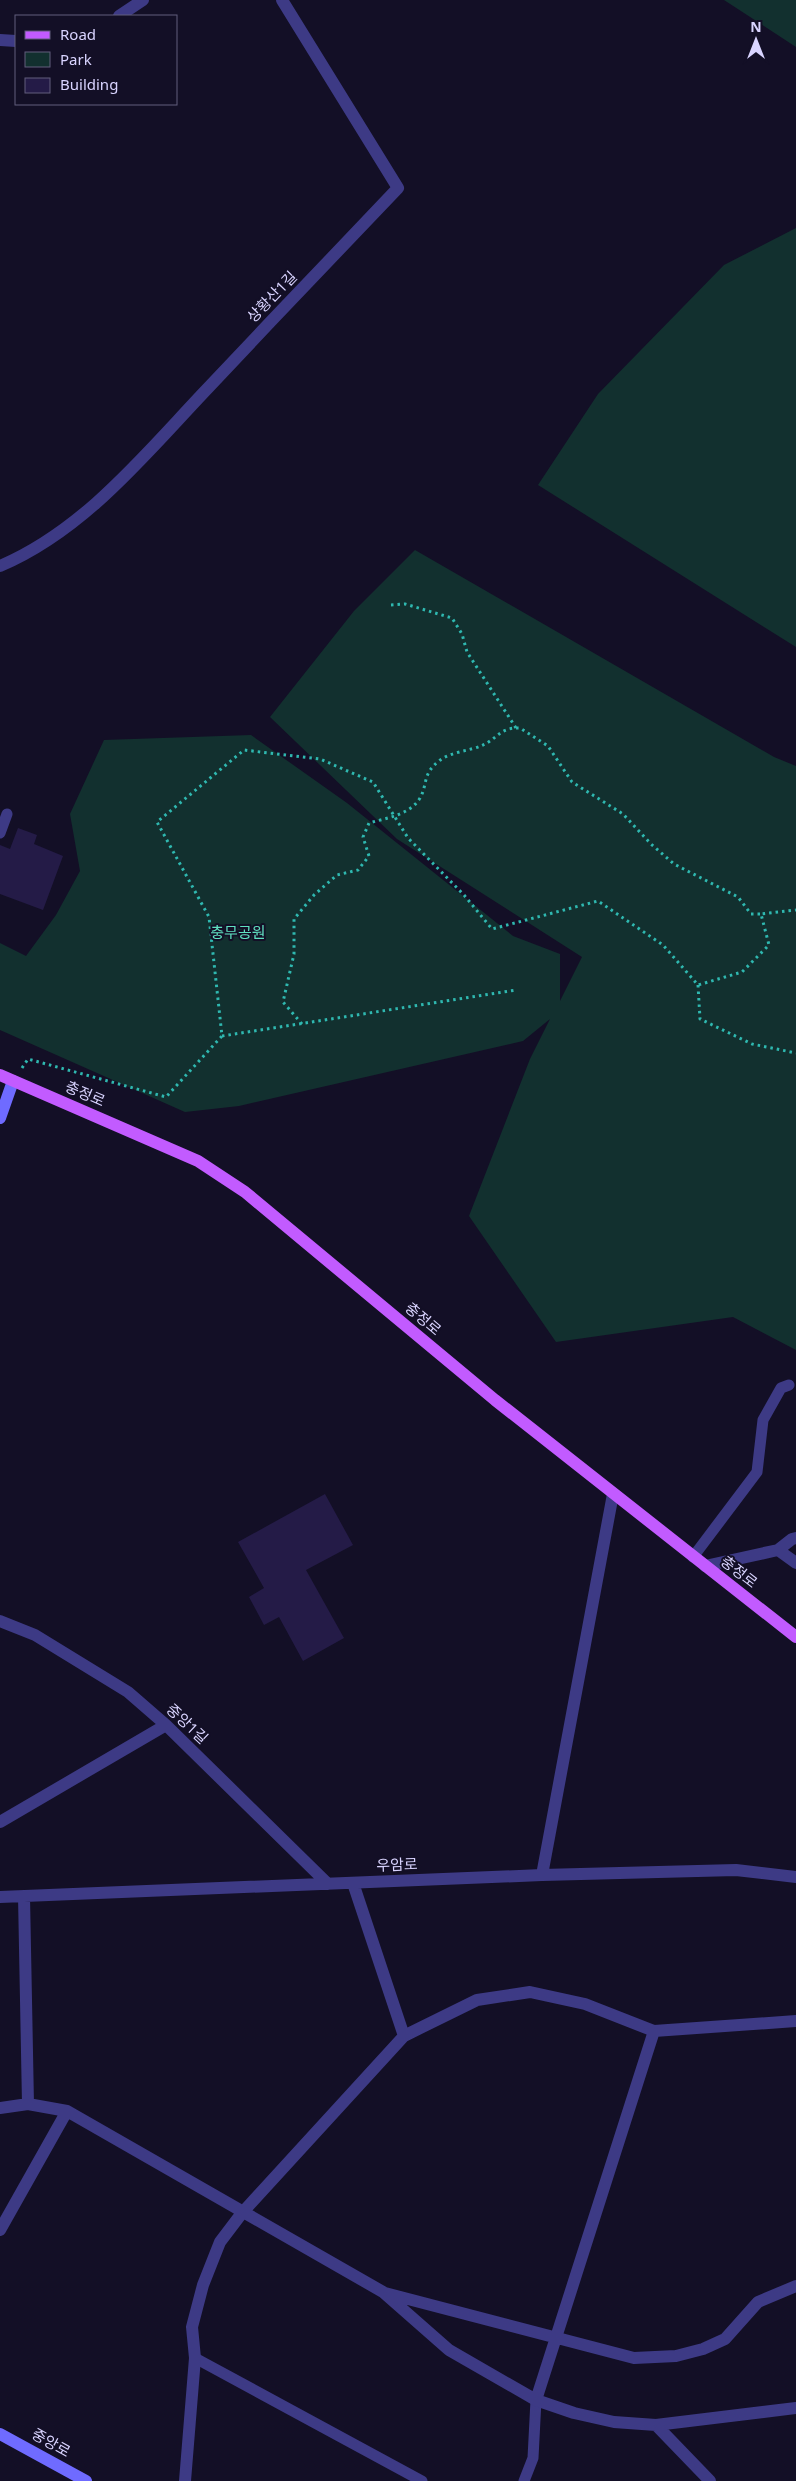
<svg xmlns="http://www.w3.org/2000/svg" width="796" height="2481" viewBox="0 0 796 2481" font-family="'Noto Sans','Noto Sans KR',sans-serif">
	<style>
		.green { fill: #12302f }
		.building { fill: #241b47 }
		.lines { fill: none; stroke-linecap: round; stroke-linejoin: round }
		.path { stroke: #2fb8b0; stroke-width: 3; stroke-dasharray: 2.5 4; stroke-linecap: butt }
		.lane { stroke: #3d3a85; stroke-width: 11 }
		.street { stroke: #3d3a85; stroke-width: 12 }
		.secondary { stroke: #6f6bff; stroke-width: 12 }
		.primary { stroke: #c25bff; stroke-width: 12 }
		.labels { text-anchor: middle; stroke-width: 4; stroke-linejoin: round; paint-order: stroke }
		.street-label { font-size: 15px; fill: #d9d4ff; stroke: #130f26 }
		.park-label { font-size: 15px; fill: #5fe0c0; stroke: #130f26 }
	</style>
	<rect width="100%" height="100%" fill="#130f26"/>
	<path class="green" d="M724,0H796V47Z
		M796,228V647L538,485L598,394L724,265Z
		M415,550L774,757L796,766V1350L733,1317L556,1342L469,1216L530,1059L550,1019L523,1041L239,1106L185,1112L0,1030V943L26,956L56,915L80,871L70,814L104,740L251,735L347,803L513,936L560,954V1001L582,957L397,839L270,717L354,611Z"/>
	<path class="building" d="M18,828L37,835L34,844L63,856L43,910L0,894V845L10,849Z
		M325,1494L353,1545L306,1570L344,1638L303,1661L279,1617L264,1625L249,1597L264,1588L238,1542Z"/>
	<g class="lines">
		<path class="path" d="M391,605L405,604L452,618L462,634L467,652L516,728
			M698,985L700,1019L752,1044L796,1053
			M302,1024L283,1002L294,954V919L314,895L337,875L358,870L369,856L363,837L369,823C386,818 410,815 420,798C428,784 422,774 439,761C449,752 470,751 483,745C497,739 500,727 520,728L548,746L572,782L623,814L651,844L674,864L738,897L751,914H763
			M222,1036L516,990
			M22,1068L28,1059L166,1097L222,1036L209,917L157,822L244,750L320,759L373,782L408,838L464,895L492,929L598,901L663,945L698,985L742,972L769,945L761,914L796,910"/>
		<path class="lane" d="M0,833L7,814
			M693,1557L757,1472L763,1420L781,1388L789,1385
			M195,2358L422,2481
			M524,2481L533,2458L536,2400"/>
		<path class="street" d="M119,16L143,0
			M0,40L16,41
			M0,566C85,530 146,453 208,388C271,321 335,254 398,188L282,0
			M778,1550L796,1563
			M705,1566L778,1550L792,1539L796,1538
			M0,1621L35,1635L128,1692L166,1725L328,1884
			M0,1822L166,1725
			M542,1875L613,1494
			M353,1883L404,2036
			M24,1896L28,2104
			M0,1897L542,1875L736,1870L796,1877
			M0,2108L28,2104L67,2111L383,2292L449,2350L536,2400L574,2413L614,2422L656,2425L796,2408
			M0,2230L67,2111
			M385,2293L634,2358L676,2356L703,2349L725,2339L758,2302L796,2286
			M536,2400L654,2031
			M656,2425L710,2481
			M185,2481L195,2358L192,2327L203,2285L220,2242L242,2213L404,2036L477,2000L530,1992L585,2004L654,2031L796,2021"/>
		<path class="secondary" d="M0,1118L13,1081
			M0,2434L86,2481"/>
		<path class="primary" d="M0,1075L198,1161L245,1192L495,1400L796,1637"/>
	</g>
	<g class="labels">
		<g class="street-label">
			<text transform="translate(272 297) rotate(-46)" y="5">상황산1길</text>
			<text transform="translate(85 1094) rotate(23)" y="5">충정로</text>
			<text transform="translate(423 1319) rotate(40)" y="5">충정로</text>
			<text transform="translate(739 1572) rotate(38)" y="5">충정로</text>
			<text transform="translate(187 1724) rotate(43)" y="5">중앙1길</text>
			<text transform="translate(397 1865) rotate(-2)" y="5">우암로</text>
			<text transform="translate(51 2443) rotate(29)" y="5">중앙로</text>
		</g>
		<g class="park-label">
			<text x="238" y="938">충무공원</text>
		</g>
	</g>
	<rect x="15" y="15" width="162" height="90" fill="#130f26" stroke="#625e7d"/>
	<rect x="25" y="31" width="25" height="8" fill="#c25bff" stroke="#625e7d"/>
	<text x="60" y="40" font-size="15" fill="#d9d4ff">Road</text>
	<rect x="25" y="52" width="25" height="15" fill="#12302f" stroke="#625e7d"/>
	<text x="60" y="65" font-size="15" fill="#d9d4ff">Park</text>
	<rect x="25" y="78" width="25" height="15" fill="#241b47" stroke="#625e7d"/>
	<text x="60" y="90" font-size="15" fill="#d9d4ff">Building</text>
	<g transform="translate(756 40)" stroke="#130f26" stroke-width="4" paint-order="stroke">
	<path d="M0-4L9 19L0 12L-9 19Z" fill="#d9d4ff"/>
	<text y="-8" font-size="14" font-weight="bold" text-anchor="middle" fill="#d9d4ff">N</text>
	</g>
</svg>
